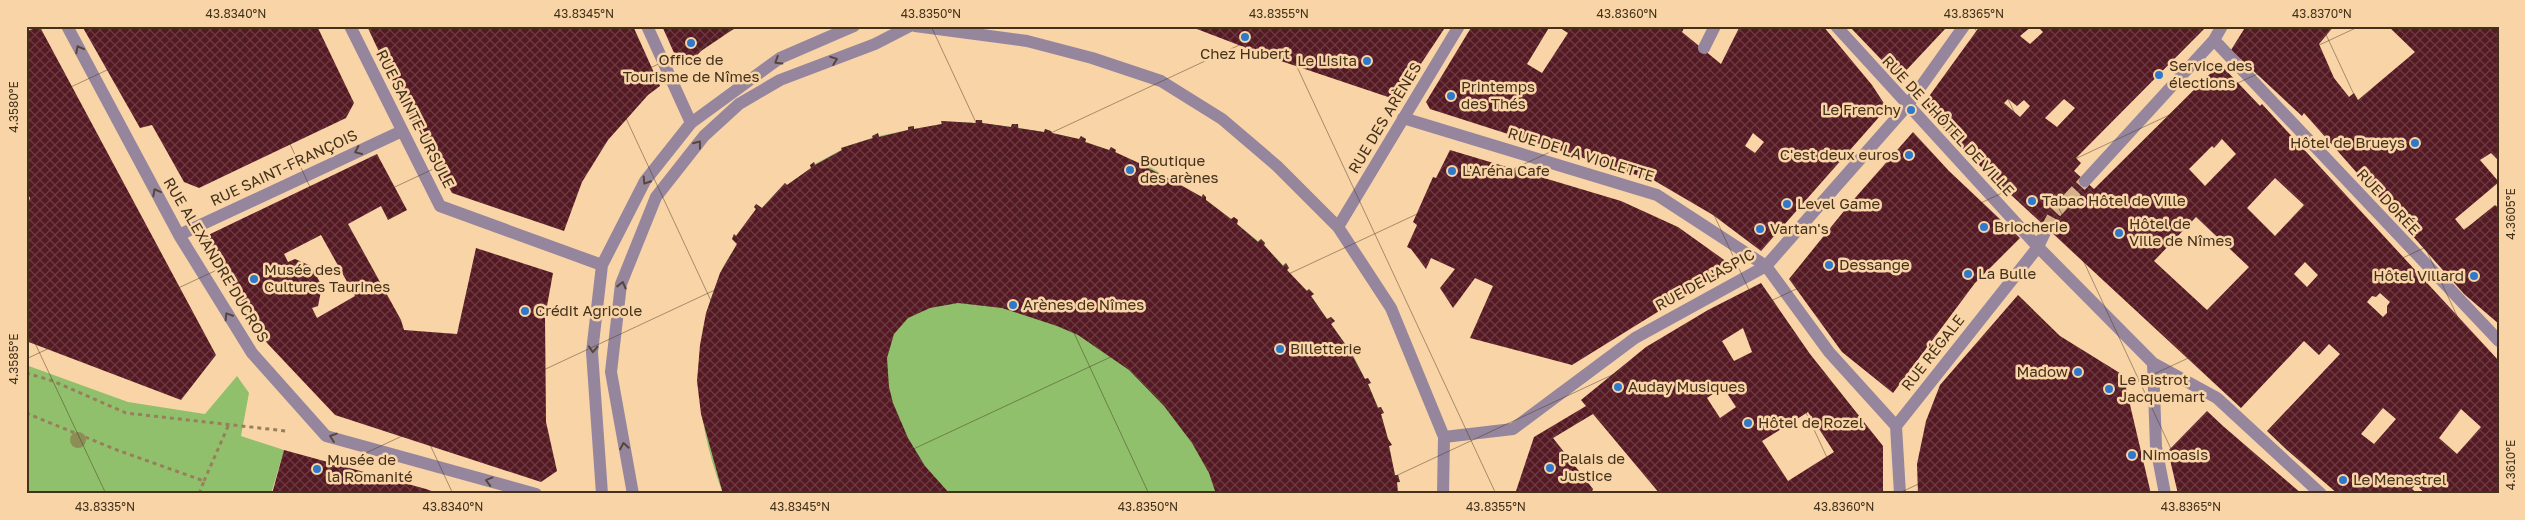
<svg xmlns="http://www.w3.org/2000/svg" width="2525" height="520" viewBox="0 0 2525 520" font-family="'Golos Text',sans-serif">
	<style>
		.green { fill: #90c06c }
		.building { fill: url(#building-cross-hatch); fill-rule: evenodd }
		.lines { fill: none; stroke-linecap: round; stroke-linejoin: round }
		.minor-tunnel { stroke: #d4b38b; stroke-width: 12; stroke-dasharray: 12 6; stroke-linecap: butt }
		.path { stroke: #997e5d; stroke-width: 3; stroke-dasharray: 4 4; stroke-linecap: butt }
		.minor { stroke: #95869e; stroke-width: 12 }
		.tree { fill: #8c8e56 }
		.oneway { stroke: #58463b }
		.ticks { fill: none; stroke: #43311a; stroke-width: 1; stroke-opacity: 0.45 }
		.poi-dot { fill: #2e79c9; stroke: #f8d4a7; stroke-width: 2 }
		.labels { text-anchor: middle; stroke-width: 5; stroke-linejoin: round; paint-order: stroke }
		.poi-label { font-size: 15px; fill: #43311a; stroke: #f8d4a7; text-anchor: start }
		.street-label { font-size: 15px; fill: #43311a; stroke: #f8d4a7 }
		.neatline { fill: none; stroke: #43311a; stroke-width: 2 }
		.ticks-label { font-size: 12px; text-anchor: middle; fill: #43311a }
	</style>
	<defs>
		<pattern id="building-cross-hatch" width="8" height="8" patternUnits="userSpaceOnUse" patternTransform="scale(1.25)"><rect width="8" height="8" fill="#551924"/><path d="M0 0l8 8M0 8l8-8" fill="none" stroke="#6c3b42"/></pattern>
	</defs>
	<rect width="100%" height="100%" fill="#f8d4a7"/>
	<path class="green" d="M976,120H982L983,123L1011,127L1012,124H1018L1019,128L1044,132L1045,129L1051,131L1052,133L1079,139L1081,136L1086,139V142L1109,150L1111,147L1116,150V153L1141,164L1142,162L1171,180L1173,178L1178,181L1177,183L1201,197L1203,194L1206,197V200L1231,219L1234,217L1238,220L1237,224L1258,241L1261,239L1265,243L1264,246L1283,265L1286,263L1289,268L1287,270L1306,291L1309,289L1314,294L1311,296L1327,319L1331,317L1335,321L1331,324L1348,348L1351,347L1354,351L1352,353L1365,379L1368,378L1371,383L1368,384L1378,407H1381L1384,413L1381,414L1388,439L1392,445L1389,446L1395,475H1398L1400,482L1397,483L1398,494H723C695,418 688,348 721,272C723,265 732,253 737,244L732,239L734,234L736,236L756,210L754,207L756,204L762,208L785,183L787,185L811,168L810,165L814,162L815,164L841,150V148L872,138V136L878,133L879,136L908,130V127L914,126V129L941,124V121L975,123Z
		M26,365L128,402L205,414L237,376L249,393L241,436L284,450L271,494H26Z"/>
	<path class="building" d="M82,26H317L354,103L346,118L199,188L184,182L152,125L140,128Z
		M367,26H633L660,86L648,95L608,140L582,182L564,231L452,193L409,116Z
		M662,26H738L701,51L688,65L679,64Z
		M1189,26H1446L1397,100L1275,59Z
		M1472,26H1550L1527,64L1542,73L1568,33L1557,26H1685L1682,32L1721,64L1740,26H1823L1872,85L1887,108L1761,251L1713,215L1655,181L1430,109L1426,102ZM1753,133L1764,142L1755,153L1745,146Z
		M1849,26H1943L1945,29L1899,78Z
		M1980,26H2032L2020,36L2030,44L2043,32L2037,26H2207L2076,158L2081,163L2074,171L2094,189L2220,64L2260,106L2262,104L2499,361V494H2425L2416,484L2412,489L2418,494H2338L2287,450L2267,431L2340,354L2329,344L2319,355L2304,341L2241,408L1982,168L1922,106ZM2008,99L2017,106L2024,100L2030,106L2020,117L2004,103ZM2064,99L2075,108L2057,127L2045,118ZM2222,139L2236,154L2205,186L2189,169L2212,146L2214,148ZM2275,178L2304,205L2275,236L2247,208ZM2196,217L2249,267L2207,310L2154,261ZM2305,262L2318,275L2307,287L2294,274ZM2380,293L2390,302L2387,306V313L2383,317L2367,302L2372,296L2376,297ZM2383,408L2396,419L2374,444L2361,434ZM2461,409L2481,427L2457,454L2439,438Z
		M2246,26H2334L2319,44L2334,78L2349,97L2354,93L2358,100L2415,52L2388,26H2499V161L2491,153L2480,160L2499,182L2455,219L2464,230L2495,205L2499,208V324L2464,294L2304,113L2302,116L2231,50Z
		M40,27L216,355L181,400L26,341V208L30,198L26,191V31Z
		M976,120H982V123L1011,127L1012,124H1018V128L1044,132L1045,129L1051,131L1052,133L1079,139L1081,136L1086,139L1085,142L1109,150L1111,147L1116,150L1115,152L1141,164L1142,162L1146,167L1171,180L1173,178L1178,181L1177,183L1202,197L1203,194L1206,197V200L1231,219L1234,217L1238,220L1237,224L1258,242L1261,239L1265,243L1264,245L1283,266L1286,263L1289,268L1287,270L1307,291L1309,289L1314,294L1311,296L1327,319L1331,317L1335,321L1331,324L1348,348L1351,347L1354,351L1351,353L1365,379L1368,378L1371,383L1368,384L1378,408L1381,407L1384,413L1381,414L1388,439L1392,445L1389,446L1395,475H1398L1400,482H1397L1398,494H1216L1209,473L1192,443L1164,406L1129,370L1078,335L1057,326L1002,308L958,303L930,308L908,318L894,334L887,358L889,387L893,403L908,438L925,466L950,494H723L701,414L697,381L700,345L706,313L720,273L737,244L732,239L734,234L736,236L756,209L754,207L756,204L762,208L785,183L787,185L811,168L810,165L814,162L815,165L842,150L841,148L873,138L872,136L878,133L879,137L908,130V127L914,126V129L942,124L941,121L976,123Z
		M1913,132L1949,171L2020,238L1975,283L1893,393L1842,352L1789,279L1848,206Z
		M1450,150L1621,201L1678,227L1727,262V269L1572,365L1470,338L1493,286L1475,278L1453,308L1440,288L1455,269L1431,258L1426,269L1411,249L1407,247L1417,225L1413,222L1433,177L1436,178Z
		M377,154L407,210L388,220L381,206L348,224L401,320L404,330L457,334L476,248L553,273L545,317L546,422L557,471L541,482L335,415L267,343L204,237ZM321,235L355,296L317,318L312,308L318,306L322,286L311,266L295,259L288,262L284,254Z
		M1761,283L1810,354L1883,446V494H1660L1593,414L1553,438L1593,489L1591,494H1515L1534,437L1586,406L1581,400L1646,347L1708,310ZM1743,328L1752,352L1734,361L1722,341ZM1723,387L1736,407L1720,418L1707,398ZM1808,412L1834,452L1788,481L1762,441Z
		M2018,295L2060,336L2123,375L2151,494H1918L1917,464L1926,421L1940,385Z
		M2207,411L2223,426L2302,494H2178L2168,451Z
		M284,450L426,489L440,494H272Z"/>
	<g class="lines">
		<path class="minor-tunnel" d="M2047,228L2055,213L2085,181"/>
		<path class="path" d="M26,373L53,381L126,413L286,431
			M26,413L117,450L204,481L199,494
			M204,481L229,424"/>
		<path class="minor" d="M67,26L179,235L252,353L326,436L536,494
			M350,26L440,206L602,265
			M647,26L691,123
			M915,26L1027,41L1092,58L1161,81L1222,119L1277,166L1338,227L1391,308L1444,437L1443,494
			M1836,26L2038,247L2153,363L2156,447L2165,494
			M2214,40L2499,341
			M1704,48L1715,26
			M1403,118L1657,195L1766,266L1829,352L1896,426
			M2085,181L2214,40L2222,26
			M1338,227L1459,26
			M179,235L402,131
			M2153,363L2217,398L2321,494
			M1444,437L1513,429L1635,338L1766,266L1907,106L1964,26
			M602,494L592,352L602,265L645,181L691,123L780,58L854,26
			M633,494L611,372L621,284L656,197L704,136L739,104L780,80L875,44L910,26
			M1900,494L1896,426L2038,247L2047,228"/>
	</g>
	<circle class="tree" cx="78" cy="440" r="8"/>
	<defs><path id="oneway-chevron" d="M-2-3.5L2.5 0L-2 3.5" fill="none" stroke-width="1.6" stroke-linecap="round" stroke-linejoin="round" transform="scale(1.25)"/></defs>
	<g class="oneway">
		<use href="#oneway-chevron" transform="translate(79 49) rotate(-118)"/>
		<use href="#oneway-chevron" transform="translate(834 60) rotate(-21)"/>
		<use href="#oneway-chevron" transform="translate(778 61) rotate(148)"/>
		<use href="#oneway-chevron" transform="translate(698 144) rotate(-52)"/>
		<use href="#oneway-chevron" transform="translate(358 151) rotate(155)"/>
		<use href="#oneway-chevron" transform="translate(646 181) rotate(123)"/>
		<use href="#oneway-chevron" transform="translate(156 192) rotate(-118)"/>
		<use href="#oneway-chevron" transform="translate(622 285) rotate(-76)"/>
		<use href="#oneway-chevron" transform="translate(228 316) rotate(-122)"/>
		<use href="#oneway-chevron" transform="translate(593 349) rotate(93)"/>
		<use href="#oneway-chevron" transform="translate(333 437) rotate(-161)"/>
		<use href="#oneway-chevron" transform="translate(624 446) rotate(-100)"/>
		<use href="#oneway-chevron" transform="translate(489 481) rotate(-165)"/>
	</g>
	<path class="ticks" d="M235,26L453,494M583,26L801,494M931,26L1149,494M1278,26L1496,494M1626,26L1844,494M1974,26L2192,494M2322,26L2499,406M26,108L201,26M26,324L106,494M26,359L740,26M278,494L1280,26M817,494L1820,26M1357,494L2360,26M1897,494L2499,213M2437,494L2499,465"/>
	<g class="poi-dot">
		<circle cx="1245" cy="37" r="5"/>
		<circle cx="691" cy="43" r="5"/>
		<circle cx="1367" cy="61" r="5"/>
		<circle cx="2159" cy="75" r="5"/>
		<circle cx="1451" cy="96" r="5"/>
		<circle cx="1911" cy="110" r="5"/>
		<circle cx="2415" cy="143" r="5"/>
		<circle cx="1909" cy="155" r="5"/>
		<circle cx="1130" cy="170" r="5"/>
		<circle cx="1452" cy="171" r="5"/>
		<circle cx="2032" cy="201" r="5"/>
		<circle cx="1787" cy="204" r="5"/>
		<circle cx="1984" cy="227" r="5"/>
		<circle cx="1760" cy="229" r="5"/>
		<circle cx="2119" cy="233" r="5"/>
		<circle cx="1829" cy="265" r="5"/>
		<circle cx="1968" cy="274" r="5"/>
		<circle cx="2474" cy="276" r="5"/>
		<circle cx="254" cy="279" r="5"/>
		<circle cx="1013" cy="305" r="5"/>
		<circle cx="525" cy="311" r="5"/>
		<circle cx="1280" cy="349" r="5"/>
		<circle cx="2078" cy="372" r="5"/>
		<circle cx="1618" cy="387" r="5"/>
		<circle cx="2109" cy="389" r="5"/>
		<circle cx="1748" cy="423" r="5"/>
		<circle cx="2132" cy="455" r="5"/>
		<circle cx="1550" cy="468" r="5"/>
		<circle cx="317" cy="469" r="5"/>
		<circle cx="2343" cy="480" r="5"/>
	</g>
	<g class="labels">
		<g class="poi-label">
			<text x="1245" y="59" text-anchor="middle">Chez Hubert</text>
			<text x="691" y="65" text-anchor="middle">Office de<tspan x="691" dy="17">Tourisme de Nîmes</tspan></text>
			<text x="1357" y="66" text-anchor="end">Le Lisita</text>
			<text x="2169" y="71">Service des<tspan x="2169" dy="17">élections</tspan></text>
			<text x="1461" y="92">Printemps<tspan x="1461" dy="17">des Thés</tspan></text>
			<text x="1901" y="115" text-anchor="end">Le Frenchy</text>
			<text x="2405" y="148" text-anchor="end">Hôtel de Brueys</text>
			<text x="1899" y="160" text-anchor="end">C'est deux euros</text>
			<text x="1140" y="166">Boutique<tspan x="1140" dy="17">des arènes</tspan></text>
			<text x="1462" y="176">L'Aréna Cafe</text>
			<text x="2042" y="206">Tabac Hôtel de Ville</text>
			<text x="1797" y="209">Level Game</text>
			<text x="2129" y="229">Hôtel de<tspan x="2129" dy="17">Ville de Nîmes</tspan></text>
			<text x="1994" y="232">Briocherie</text>
			<text x="1770" y="234">Vartan's</text>
			<text x="1839" y="270">Dessange</text>
			<text x="264" y="275">Musée des<tspan x="264" dy="17">Cultures Taurines</tspan></text>
			<text x="1978" y="279">La Bulle</text>
			<text x="2464" y="281" text-anchor="end">Hôtel Villard</text>
			<text x="1023" y="310">Arènes de Nîmes</text>
			<text x="535" y="316">Crédit Agricole</text>
			<text x="1290" y="354">Billetterie</text>
			<text x="2068" y="377" text-anchor="end">Madow</text>
			<text x="2119" y="385">Le Bistrot<tspan x="2119" dy="17">Jacquemart</tspan></text>
			<text x="1628" y="392">Auday Musiques</text>
			<text x="1758" y="428">Hôtel de Rozel</text>
			<text x="2142" y="460">Nimoasis</text>
			<text x="1560" y="464">Palais de<tspan x="1560" dy="17">Justice</tspan></text>
			<text x="327" y="465">Musée de<tspan x="327" dy="17">la Romanité</tspan></text>
			<text x="2353" y="485">Le Menestrel</text>
		</g>
		<g class="street-label">
			<text transform="translate(1385 118) rotate(-59)" y="5">RUE DES ARÈNES</text>
			<text transform="translate(415 119) rotate(63)" y="5">RUE SAINTE-URSULE</text>
			<text transform="translate(1948 126) rotate(47)" y="5">RUE DE L'HÔTEL DE VILLE</text>
			<text transform="translate(1581 155) rotate(17)" y="5">RUE DE LA VIOLETTE</text>
			<text transform="translate(284 168) rotate(-25)" y="5">RUE SAINT-FRANÇOIS</text>
			<text transform="translate(2388 202) rotate(47)" y="5">RUE DORÉE</text>
			<text transform="translate(216 260) rotate(59)" y="5">RUE ALEXANDRE DUCROS</text>
			<text transform="translate(1705 280) rotate(-29)" y="5">RUE DE L'ASPIC</text>
			<text transform="translate(1933 353) rotate(-52)" y="5">RUE RÉGALE</text>
		</g>
	</g>
	<rect width="2525" height="520" fill="none" stroke="#f8d4a7" stroke-width="55"/>
	<rect x="28" y="28" width="2470" height="464" class="neatline"/>
	<g class="ticks-label">
		<text x="236" y="18">43.8340°N</text>
		<text x="584" y="18">43.8345°N</text>
		<text x="931" y="18">43.8350°N</text>
		<text x="1279" y="18">43.8355°N</text>
		<text x="1627" y="18">43.8360°N</text>
		<text x="1974" y="18">43.8365°N</text>
		<text x="2322" y="18">43.8370°N</text>
		<text transform="translate(14 107) rotate(-90)" y="4">4.3580°E</text>
		<text transform="translate(2511 214) rotate(-90)" y="4">4.3605°E</text>
		<text transform="translate(14 359) rotate(-90)" y="4">4.3585°E</text>
		<text transform="translate(2511 465) rotate(-90)" y="4">4.3610°E</text>
		<text x="105" y="511">43.8335°N</text>
		<text x="453" y="511">43.8340°N</text>
		<text x="800" y="511">43.8345°N</text>
		<text x="1148" y="511">43.8350°N</text>
		<text x="1496" y="511">43.8355°N</text>
		<text x="1844" y="511">43.8360°N</text>
		<text x="2191" y="511">43.8365°N</text>
	</g>
</svg>
